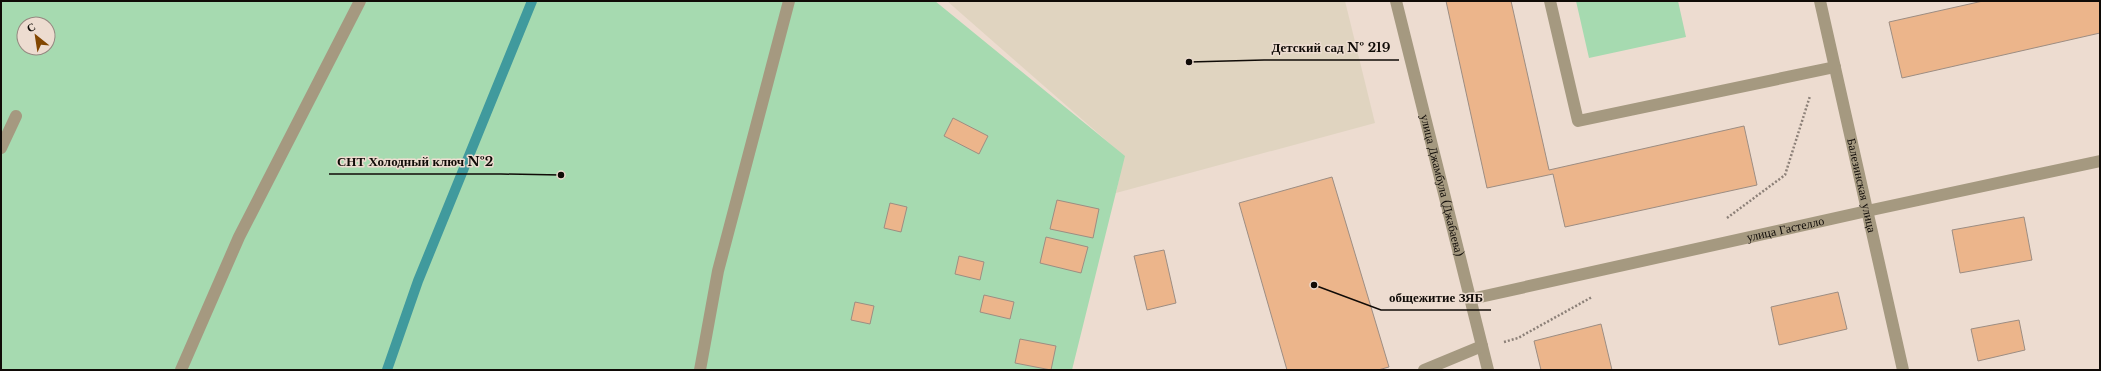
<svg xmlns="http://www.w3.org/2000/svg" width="2101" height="371" viewBox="0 0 2101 371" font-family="'Libre Baskerville',serif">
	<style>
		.education { fill: #e0d4c0 }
		.green { fill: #a6dab0; fill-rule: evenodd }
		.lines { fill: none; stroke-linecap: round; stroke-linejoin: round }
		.stream { stroke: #409a9d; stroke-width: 10 }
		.building { fill: #ecb58b; stroke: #9d8d82 }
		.path { stroke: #8c8078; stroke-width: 2.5; stroke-dasharray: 2 2; stroke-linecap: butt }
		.minor { stroke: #a59980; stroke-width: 12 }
		.labels { text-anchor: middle; stroke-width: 3; stroke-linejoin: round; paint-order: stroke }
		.street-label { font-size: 12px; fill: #100b07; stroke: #eddcd0 }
		.leader { fill: none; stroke: #100b07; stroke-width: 1.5 }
		.callout-dot { fill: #100b07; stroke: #eddcd0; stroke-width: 1.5 }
		.callout-label { font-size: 13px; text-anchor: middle; font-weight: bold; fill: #100b07; stroke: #eddcd0; stroke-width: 3; stroke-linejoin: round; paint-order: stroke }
	</style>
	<rect width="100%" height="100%" fill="#eddcd0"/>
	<path class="education" d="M947,1H1345L1375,123L1116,193L1124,156Z"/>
	<path class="green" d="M1,1H935L1125,156L1072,370H1ZM24,24H48V48H24Z
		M1576,1H1678L1686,37L1589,58Z"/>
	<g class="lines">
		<path class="stream" d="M387,370L418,281L532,1"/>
	</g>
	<path class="building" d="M1446,1H1511L1549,170L1744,126L1757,185L1565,227L1553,174L1487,188Z
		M1983,1H2100V33L1902,78L1889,22Z
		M953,118L988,136L979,154L944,136Z
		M1332,177L1389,367L1378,370H1287L1239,203Z
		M1057,200L1099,209L1093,238L1050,229Z
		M890,203L907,207L901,232L884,228Z
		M2024,217L2032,260L1960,273L1952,230Z
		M1046,237L1088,247L1081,273L1040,263Z
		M1164,250L1176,303L1147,310L1134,256Z
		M959,256L984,262L980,280L955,274Z
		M1838,292L1847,329L1779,345L1771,307Z
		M984,295L1014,302L1010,319L980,312Z
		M855,302L874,306L870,324L851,320Z
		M2019,320L2025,350L1978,361L1971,329Z
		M1601,324L1612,370H1541L1534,341Z
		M1020,339L1056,346L1051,370L1015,363Z"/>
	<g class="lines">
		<path class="path" d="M1727,218L1785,175L1810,96
			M1504,342L1518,338L1592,297"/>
		<g class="minor">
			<path id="s1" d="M1396,1L1488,370"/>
			<path d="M1550,1L1578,121L1835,67"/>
			<path id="s2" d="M1820,1L1903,370"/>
			<path d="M1,148L16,116"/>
			<path id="s3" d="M1471,299L1867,211L2100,161"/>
			<path d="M181,370L239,237L360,1"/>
			<path d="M700,370L718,271L789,1"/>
			<path d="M1424,370L1482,346"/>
		</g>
	</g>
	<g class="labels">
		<g class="street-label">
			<text dy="4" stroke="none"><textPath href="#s1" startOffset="190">улица Джамбула (Джабаева)</textPath></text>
			<text dy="4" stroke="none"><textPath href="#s2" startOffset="189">Балезинская улица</textPath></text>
			<text dy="4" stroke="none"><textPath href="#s3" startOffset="322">улица Гастелло</textPath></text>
		</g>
	</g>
	<path class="leader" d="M1189 62L1264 60H1399M561 175L501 174H329M1314 285L1381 310H1491"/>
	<g class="callout-dot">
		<circle cx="1189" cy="62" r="4"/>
		<circle cx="561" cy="175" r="4"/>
		<circle cx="1314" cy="285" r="4"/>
	</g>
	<g class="callout-label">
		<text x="1331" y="52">Детский сад № 219</text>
		<text x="415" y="166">СНТ Холодный ключ №2</text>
		<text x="1436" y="302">общежитие ЗЯБ</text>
	</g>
	<rect width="2101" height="371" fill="none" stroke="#100b07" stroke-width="4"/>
	<g transform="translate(36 36) rotate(330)"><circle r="19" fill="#eddcd0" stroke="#958880"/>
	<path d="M0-3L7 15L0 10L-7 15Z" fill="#824600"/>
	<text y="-6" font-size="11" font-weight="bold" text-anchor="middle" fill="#100b07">С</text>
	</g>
</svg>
